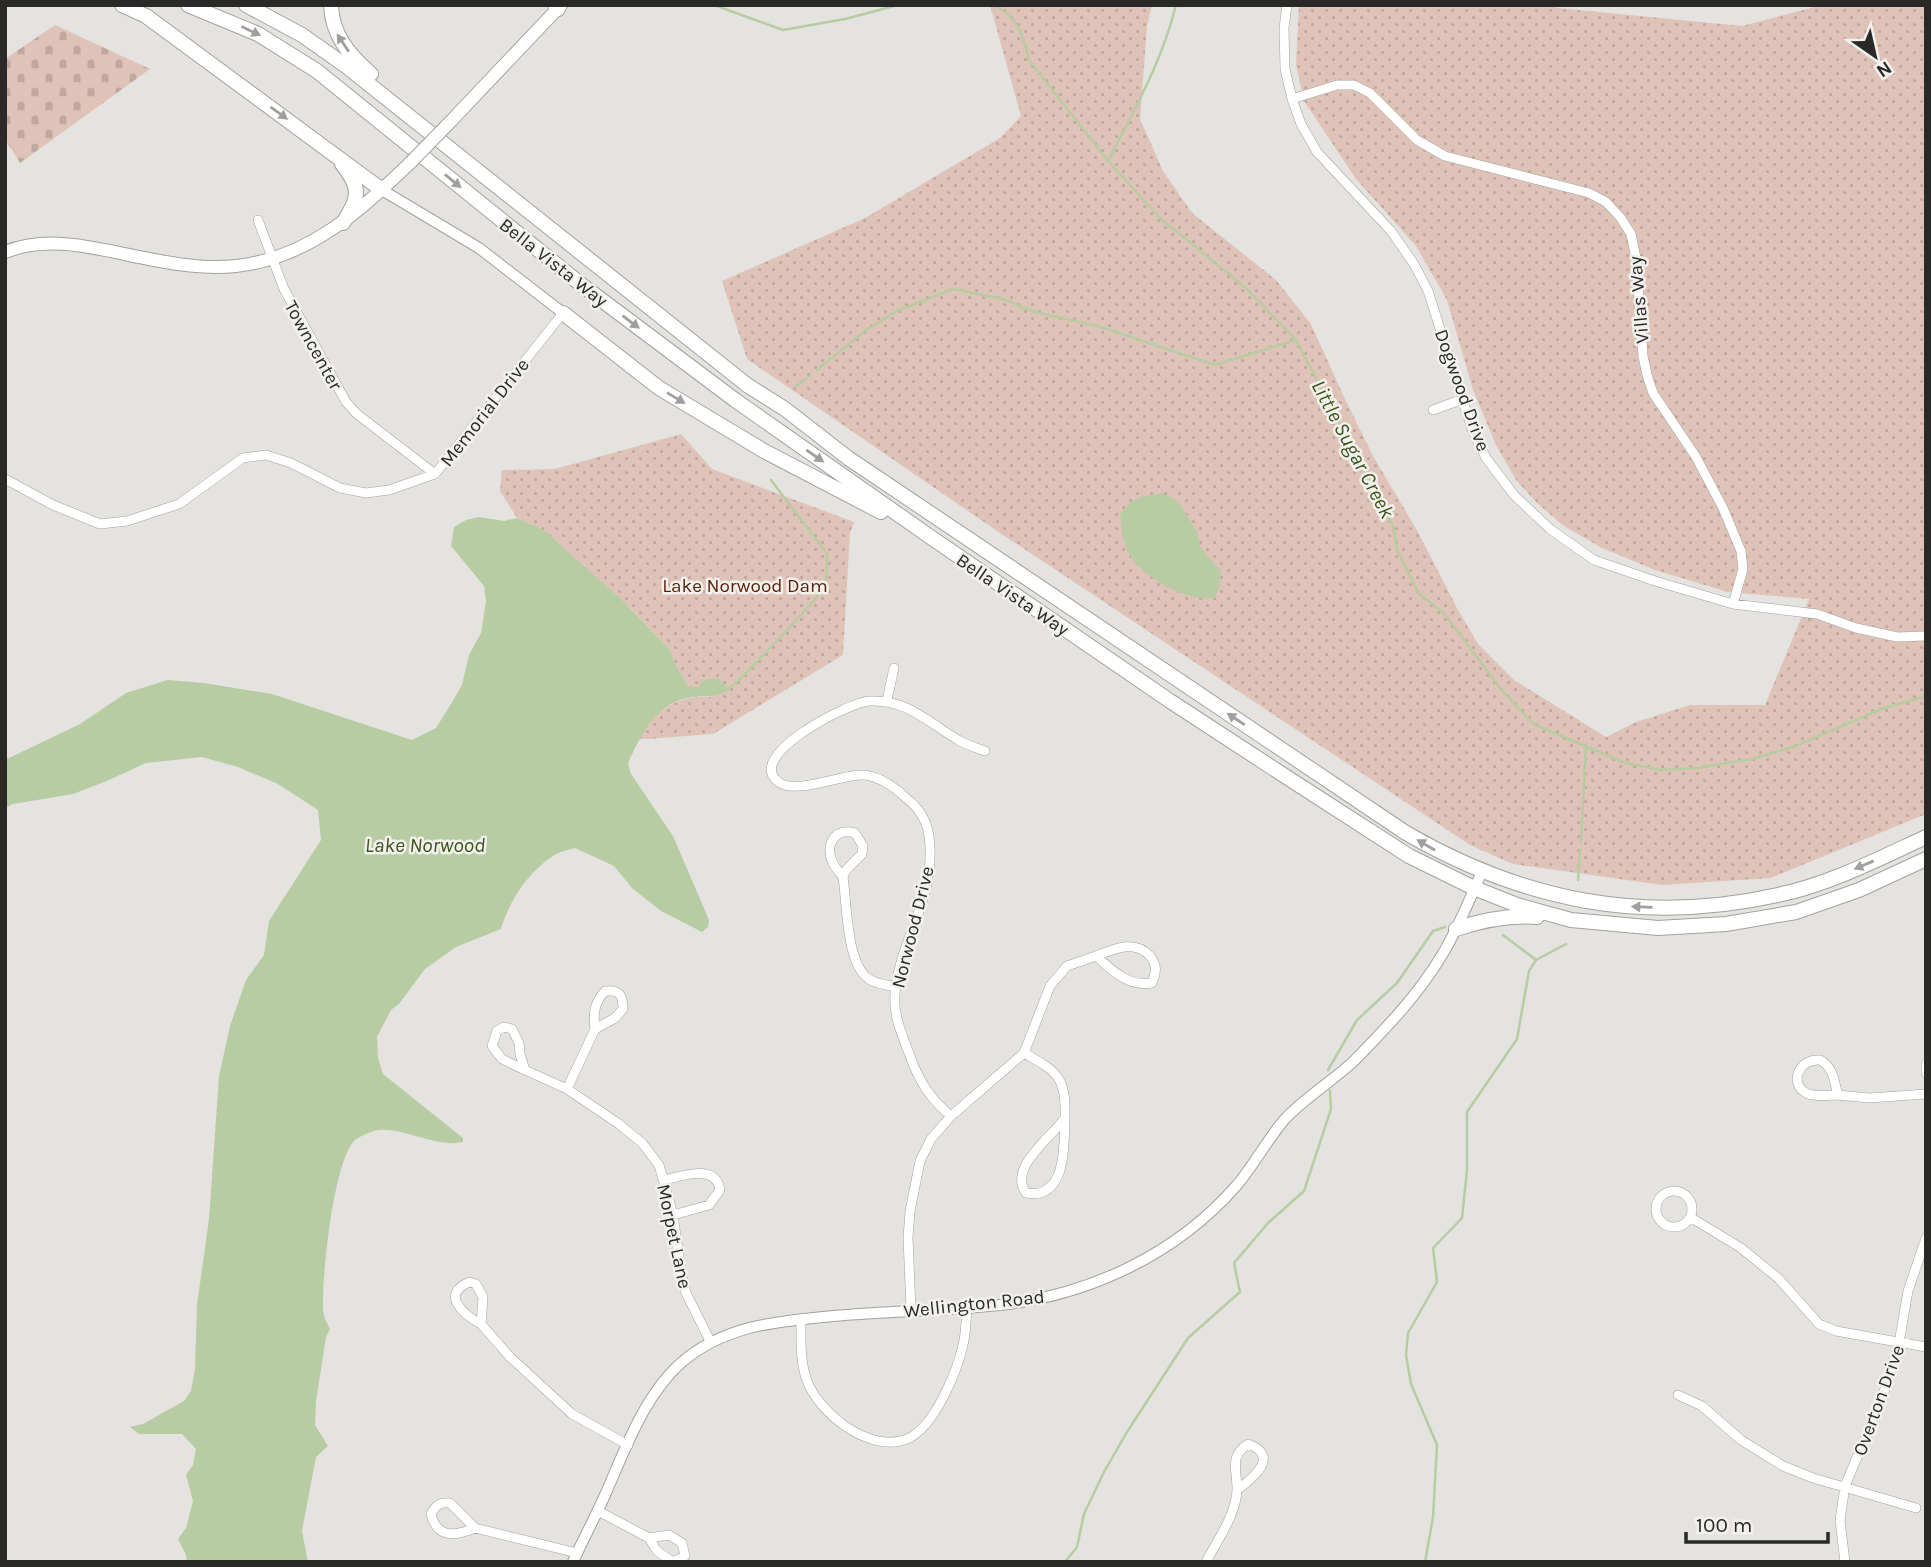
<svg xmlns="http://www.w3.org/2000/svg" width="1931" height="1567" viewBox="0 0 1931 1567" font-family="Karla,sans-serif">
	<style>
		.grass { fill: url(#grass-dots) }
		.cemetery { fill: url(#cemetery-stones) }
		.water { fill: #b7cca3 }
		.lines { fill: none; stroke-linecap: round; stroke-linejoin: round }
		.stream { stroke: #b7cca3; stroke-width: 2.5 }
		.minor-casing { stroke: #a3a19e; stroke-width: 10 }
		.tertiary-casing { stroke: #a3a19e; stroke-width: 12 }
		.secondary-casing { stroke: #a3a19e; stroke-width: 14 }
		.primary-casing { stroke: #a3a19e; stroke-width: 16 }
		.minor { stroke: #fff; stroke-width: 9 }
		.tertiary { stroke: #fff; stroke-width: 10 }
		.secondary { stroke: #fff; stroke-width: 12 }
		.primary { stroke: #fff; stroke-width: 14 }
		.secondary-bridge-casing { stroke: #a3a19e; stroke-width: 14; stroke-linecap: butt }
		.secondary-bridge { stroke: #fff; stroke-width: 12 }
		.oneway { fill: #9f9f9e }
		.labels { text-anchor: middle; stroke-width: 5; stroke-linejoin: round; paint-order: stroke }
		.street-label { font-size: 19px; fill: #292927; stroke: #f3f1ed }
		.park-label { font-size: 19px; fill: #571f07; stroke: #f3f1ed }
		.water-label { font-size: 21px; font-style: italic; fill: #3a541a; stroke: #f3f1ed }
	</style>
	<defs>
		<pattern id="grass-dots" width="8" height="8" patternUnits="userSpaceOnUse" patternTransform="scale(1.75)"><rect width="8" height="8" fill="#e0c3b8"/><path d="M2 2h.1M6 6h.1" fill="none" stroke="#c0a89e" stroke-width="1.8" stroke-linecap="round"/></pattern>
		<pattern id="cemetery-stones" width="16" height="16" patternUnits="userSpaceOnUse" patternTransform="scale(1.75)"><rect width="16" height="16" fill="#e0c3b8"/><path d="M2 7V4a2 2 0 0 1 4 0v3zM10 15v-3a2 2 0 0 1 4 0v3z" fill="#c0a89e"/></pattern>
	</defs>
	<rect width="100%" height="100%" fill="#e5e3e0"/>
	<path class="grass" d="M990,5H1152L1147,26L1140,119L1163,171L1192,213L1276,280L1311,324L1343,395L1373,456L1418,532L1457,608L1478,644L1514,680L1606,737L1636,722L1690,705H1765L1809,599L1728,592L1655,570L1602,548L1564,526L1538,504L1516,480L1496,445L1473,390L1447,300L1416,246L1356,179L1304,101L1296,65L1299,5H1553L1558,8L1742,26L1822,5H1926V814L1771,878L1662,885L1513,864L1470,845L997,531L747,359L722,281L865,218L1000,138L1021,116Z
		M681,434L712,469L854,522L850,533L843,655L713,734L647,739L636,738C656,710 678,694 713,697L700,687H689L674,662L671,651L625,603L544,530L517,518L500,491L502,470L555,469Z"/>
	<path class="cemetery" d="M55,25L150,69L20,163L5,139V59Z"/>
	<path class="water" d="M1163,493L1179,502L1198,533L1200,547L1221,571L1220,585L1215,598C1189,603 1141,577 1129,554C1123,542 1122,528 1120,515C1131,498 1142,496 1163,493Z
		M479,517L504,521L517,518L544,530L620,598L671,651L674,662L689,687H700V681L718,678L729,689C717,699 707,695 693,697C656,702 642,733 628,763L631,774L673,836L709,920L708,927L702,932L661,911L632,888L614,866L575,848C568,850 559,852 553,856C528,872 509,901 501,929L456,947L425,969L399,1004L391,1010L377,1037L378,1058L383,1074L463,1138V1142C435,1148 407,1128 378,1130C372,1131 358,1137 354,1141C333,1164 322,1277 323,1309C323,1316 327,1323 330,1329L326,1337L316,1401L315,1425L328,1446L316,1457L302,1531L308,1562H187L186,1555L178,1539L186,1528L193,1501L186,1475L193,1465L196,1449L182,1434H139L130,1427L143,1424L184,1401L191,1391L195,1369L197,1305L209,1219L219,1076L230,1026L246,980L264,955L269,921L321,840L318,810L278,784L238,767L202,757L146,763L109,780L73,794L13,804L5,808V760L80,724L126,693L168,680L204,683L272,694L412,740L436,728L451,704L462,685L469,655L481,633L486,601L484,586L451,546L454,527L466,520Z"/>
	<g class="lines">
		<path class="stream" d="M714,5L783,30L845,19L898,5
			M995,5C1019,19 1023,35 1029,60L1108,161L1160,218L1246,288L1296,340L1393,526L1397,550L1419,594L1444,613L1500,688L1533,724L1623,762L1660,770L1697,768L1752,759L1793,747L1884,708L1926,696
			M1108,161C1134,110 1162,62 1176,5
			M817,370L866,330L897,311L953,289L1003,299L1031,311L1101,327L1215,365L1296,340
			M795,387L810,376
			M727,690C738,683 819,598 824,587C828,577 827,565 827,554L771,480
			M1581,842L1586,745
			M1578,880L1580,850
			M1503,935L1536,960
			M1328,1070L1357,1020L1397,983L1433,931L1445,927
			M1065,1562L1077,1547L1084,1514L1104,1472L1127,1432L1188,1338L1240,1292L1234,1263L1268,1223L1304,1191L1331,1109L1330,1091
			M1425,1562L1433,1517L1437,1445L1411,1384L1406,1355L1408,1333L1437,1282L1433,1248L1462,1218L1467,1170V1112L1517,1039L1529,971L1536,960L1566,944"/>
		<defs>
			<path id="minor" d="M1287,5L1284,28L1285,69L1292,99L1301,124L1317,152L1391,231L1414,264L1428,291L1472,429L1486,458L1514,495L1550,529L1594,560L1655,581L1733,604L1817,614L1856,628L1897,637L1926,636
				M1292,99L1337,85H1354L1370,93L1417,140L1445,156L1589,193L1606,202L1620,217L1631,234L1636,258L1643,356L1647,375L1653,393L1696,457L1723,508L1741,551L1743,569L1733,604
				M258,220L284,289L346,402L357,414L435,474
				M1433,410L1463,399
				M5,479L53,505L100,524L127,521L179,504L243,458L266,455L291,463L340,488L366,493L389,490L435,474L563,313
				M887,700L894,668
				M843,877C839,872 835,868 833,863C824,845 835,827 855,833L863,846L862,854L846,870L843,877C847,903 846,964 869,979C876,984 887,985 896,987
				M1024,1053C1058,1072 1066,1077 1065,1118C1051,1138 1008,1167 1026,1193C1067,1200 1064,1145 1065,1118
				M1820,1060C1834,1067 1834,1082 1838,1095C1829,1095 1817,1097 1808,1094C1788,1085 1798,1058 1820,1060Z
				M1926,1064V1073
				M525,1070L502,1059L492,1046L497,1031L504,1027L512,1029L519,1043L520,1054L525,1070L567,1089L619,1124L642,1143L659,1165L673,1215L681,1271L686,1293L711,1343
				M567,1089L595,1029L615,1018L623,1009C623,995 619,989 605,991C594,1003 593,1014 595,1029
				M1838,1095L1869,1098L1926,1094
				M951,1116C930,1099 919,1081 910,1056C903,1037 893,1016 895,995C898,947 930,905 930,857C931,831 926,813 905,797C894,787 879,776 864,775C842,774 798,794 780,783C740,758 848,702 870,701C908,699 930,724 960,741C967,745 977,748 985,751
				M664,1180C683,1176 716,1163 720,1190L709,1205L673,1215
				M1656 1209a18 18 0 1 1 36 0a18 18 0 1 1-36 0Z
				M1690,1217L1741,1248L1778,1278L1819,1324L1836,1331L1926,1347
				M911,1310L908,1238L910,1211L920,1161L931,1139L951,1116L1024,1053L1050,986L1067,966L1096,956C1113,971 1128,987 1152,983C1156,972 1158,966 1150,956C1135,939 1114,949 1096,956
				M801,1319C801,1338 800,1359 806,1378C817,1412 869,1454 907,1439C934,1428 957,1372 963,1345C966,1333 966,1320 967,1308
				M481,1324C464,1315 439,1294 470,1282L476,1284L483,1297L481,1324L510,1357L572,1414L628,1445
				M1678,1395L1702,1406L1741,1440L1783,1466L1813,1478L1916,1508
				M598,1511L649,1538L657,1551L673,1562L685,1556L682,1543L669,1535L649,1538
				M475,1528C455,1536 437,1539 431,1514C436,1505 440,1502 450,1503L475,1528L577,1553
				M1206,1562C1217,1541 1237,1513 1237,1489C1237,1470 1229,1456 1248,1444C1281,1456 1253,1478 1237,1490
				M1845,1562L1840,1520L1845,1486L1883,1395L1899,1343L1908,1291L1926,1238"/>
			<path id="tertiary" d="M382,190L479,248L563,313
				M573,1562C583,1539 595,1518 605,1495C625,1450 644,1395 682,1362C725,1325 779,1321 833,1316C888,1311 944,1311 1000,1305C1090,1295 1177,1254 1237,1185C1254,1165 1267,1140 1284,1120C1305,1097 1333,1081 1355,1060C1386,1028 1419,994 1442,955C1458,929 1469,900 1482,872"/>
			<path id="secondary" d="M452,120L561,5
				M5,252C43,237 82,245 120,253C158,261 198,270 236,266C309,258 361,210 411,162"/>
			<path id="primary" d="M122,5L146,16L382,190
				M188,5L258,34L317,71L583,286L735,400L929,536L1170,701L1288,778L1409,856L1474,888L1517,905L1571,920L1658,928L1726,924L1796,912L1859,890L1926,859
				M246,5L302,35L346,66L747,385L785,409L848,458L1406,833C1524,901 1643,925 1778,895C1830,884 1878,859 1926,837
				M331,5C332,35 349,55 371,74
				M555,5L558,9
				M342,164C362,189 359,198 343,223
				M563,313L659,388L764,451L881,512
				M1456,929C1483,920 1509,915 1537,917"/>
		</defs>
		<use href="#minor" class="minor-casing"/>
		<use href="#tertiary" class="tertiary-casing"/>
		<use href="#secondary" class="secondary-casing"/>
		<use href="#primary" class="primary-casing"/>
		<use href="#minor" class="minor"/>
		<use href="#tertiary" class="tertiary"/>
		<use href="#secondary" class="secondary"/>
		<use href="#primary" class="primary"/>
		<defs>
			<path id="secondary-bridge" d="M411,162L452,120"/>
		</defs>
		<use href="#secondary-bridge" class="secondary-bridge-casing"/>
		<use href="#secondary-bridge" class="secondary-bridge"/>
	</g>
	<defs><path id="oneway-solid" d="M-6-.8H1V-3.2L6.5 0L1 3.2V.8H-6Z" transform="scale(1.75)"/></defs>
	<g class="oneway">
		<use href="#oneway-solid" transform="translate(251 31) rotate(25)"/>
		<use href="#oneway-solid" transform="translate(343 43) rotate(-124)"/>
		<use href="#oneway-solid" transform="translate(279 113) rotate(36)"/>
		<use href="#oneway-solid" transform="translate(453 181) rotate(39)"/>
		<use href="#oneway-solid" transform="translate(631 322) rotate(37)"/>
		<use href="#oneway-solid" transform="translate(676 398) rotate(31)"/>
		<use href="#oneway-solid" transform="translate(815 456) rotate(35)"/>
		<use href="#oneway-solid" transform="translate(1236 719) rotate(-146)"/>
		<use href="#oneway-solid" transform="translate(1426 845) rotate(-150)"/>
		<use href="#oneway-solid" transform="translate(1864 865) rotate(157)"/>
		<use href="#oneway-solid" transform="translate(1642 907) rotate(-178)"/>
	</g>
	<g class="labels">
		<g class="street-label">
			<text transform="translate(554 262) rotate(38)" y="7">Bella Vista Way</text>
			<text transform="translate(1638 300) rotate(-95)" y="7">Villas Way</text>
			<text transform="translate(314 345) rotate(61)" y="7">Towncenter</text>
			<text transform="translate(1463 390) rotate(70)" y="7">Dogwood Drive</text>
			<text transform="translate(484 412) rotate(-52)" y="7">Memorial Drive</text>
			<text transform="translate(1013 594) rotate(34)" y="7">Bella Vista Way</text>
			<text transform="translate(912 927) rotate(-76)" y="7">Norwood Drive</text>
			<text transform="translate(675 1236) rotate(78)" y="7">Morpet Lane</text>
			<text transform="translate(974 1303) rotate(-6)" y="7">Wellington Road</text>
			<text transform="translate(1878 1400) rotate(-70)" y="7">Overton Drive</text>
		</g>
		<g class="park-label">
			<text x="745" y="592">Lake Norwood Dam</text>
		</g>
		<g class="water-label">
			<text transform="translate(1353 449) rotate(62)" y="7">Little Sugar Creek</text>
			<text x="425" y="852">Lake Norwood</text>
		</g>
	</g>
	<rect width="1931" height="1567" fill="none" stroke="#292927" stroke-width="14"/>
	<g transform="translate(1875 56) rotate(146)" stroke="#f3f1ed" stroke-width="5" paint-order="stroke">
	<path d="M0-5L12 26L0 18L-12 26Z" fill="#292927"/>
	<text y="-10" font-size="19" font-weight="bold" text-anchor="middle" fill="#292927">N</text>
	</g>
	<path d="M1686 1532v10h142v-10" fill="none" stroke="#292927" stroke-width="3.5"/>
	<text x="1696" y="1532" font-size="21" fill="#292927" stroke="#f3f1ed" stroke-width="5" paint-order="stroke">100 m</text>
</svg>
